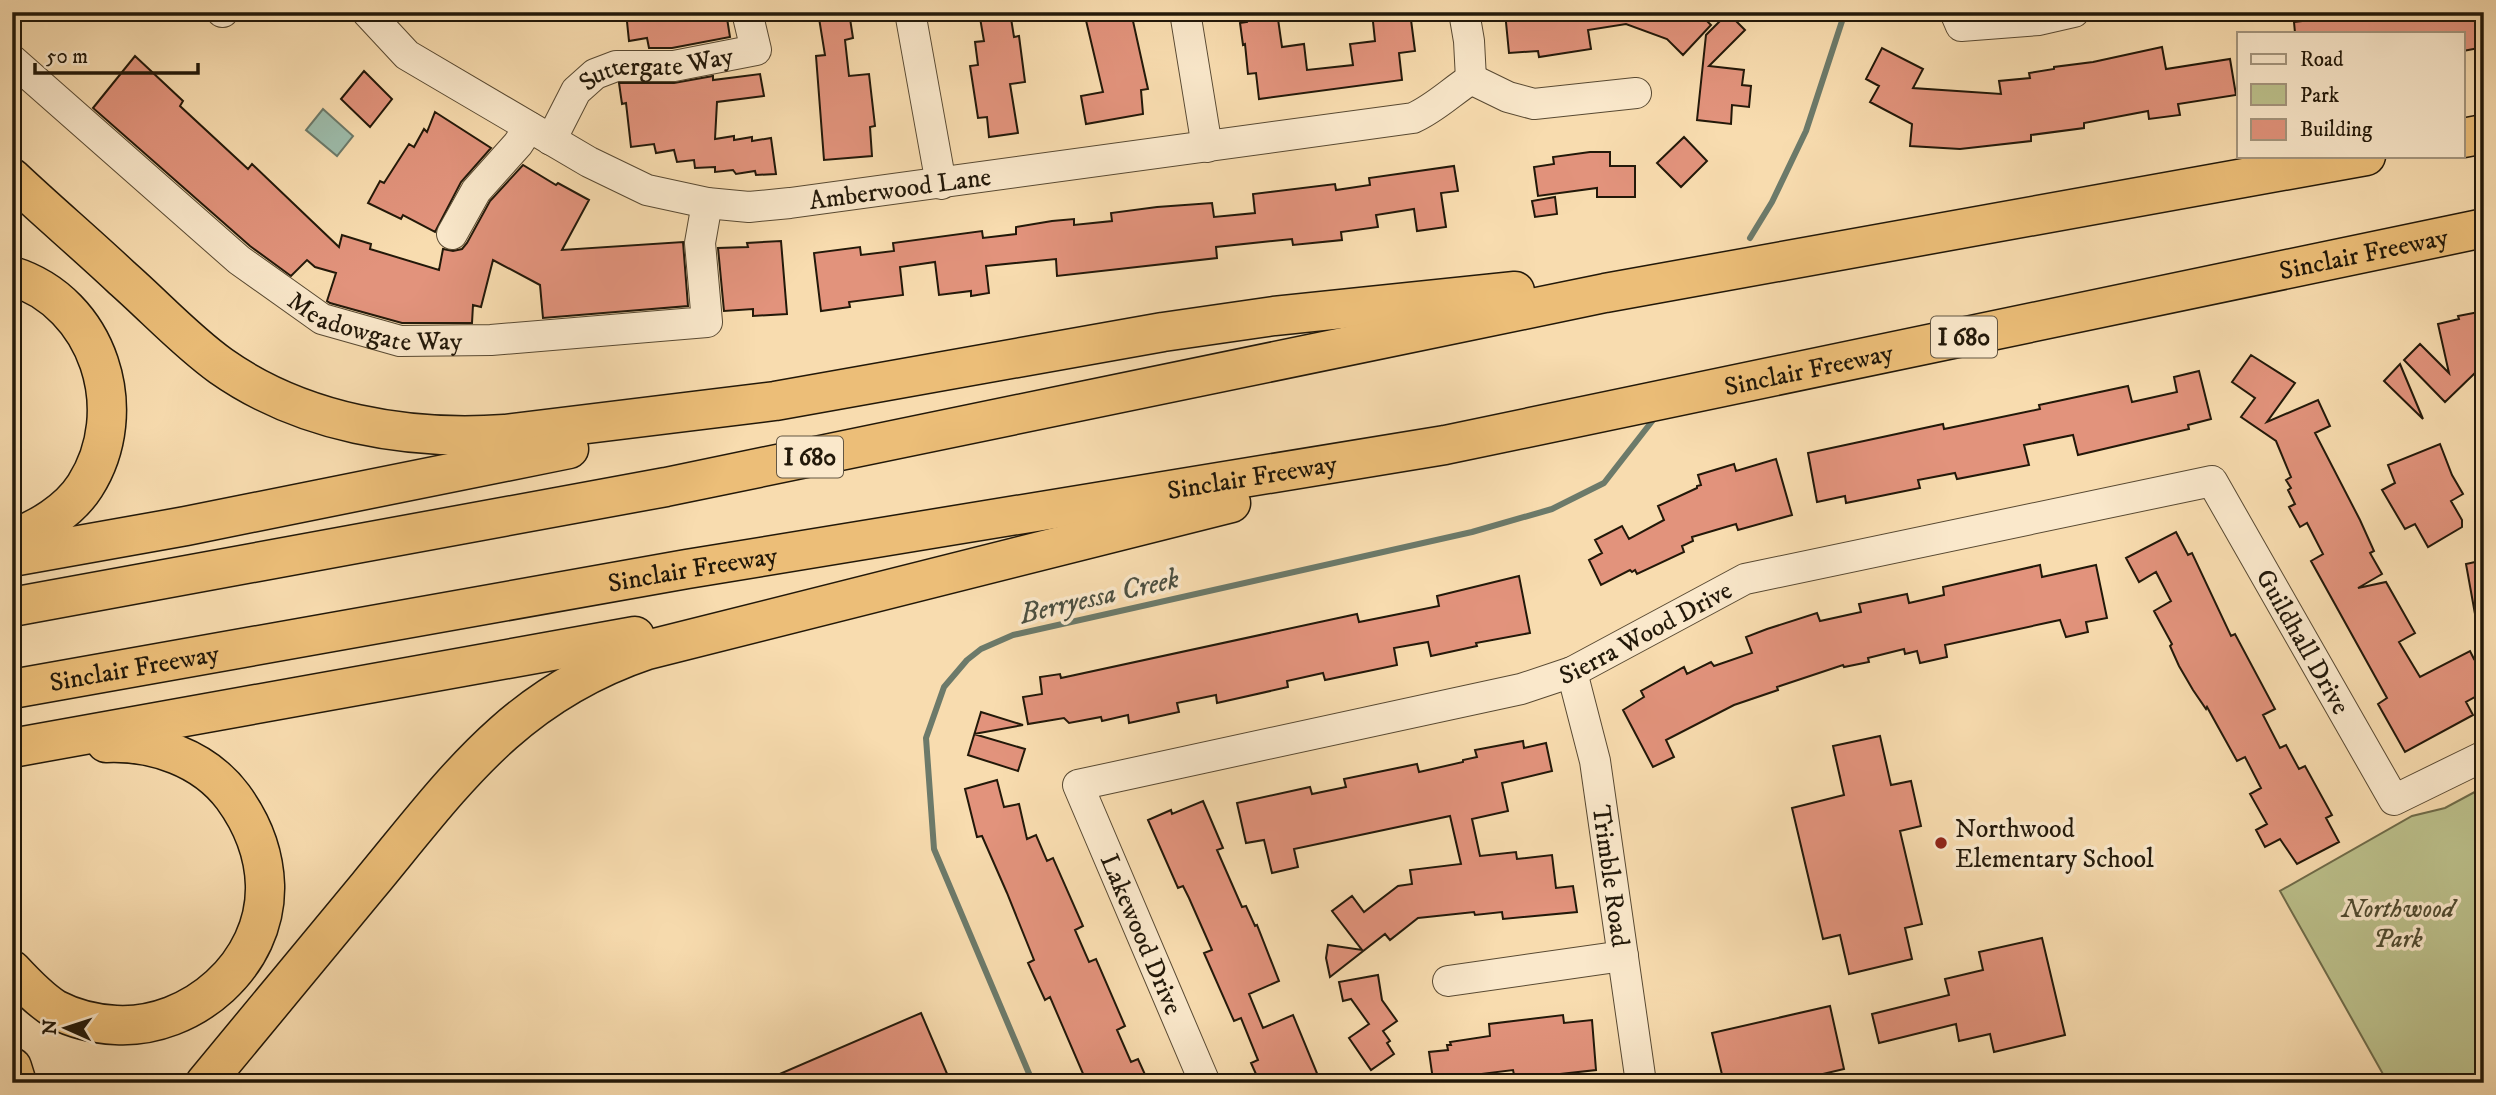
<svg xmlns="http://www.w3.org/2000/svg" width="2496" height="1095" viewBox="0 0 2496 1095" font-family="'IM FELL DW Pica',serif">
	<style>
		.green { fill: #bcc18c; stroke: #6f6c4a; stroke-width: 2 }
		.water { fill: #9dbcab; stroke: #6c7a6a; stroke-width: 2 }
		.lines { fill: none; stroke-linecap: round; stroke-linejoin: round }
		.stream { stroke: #6c7a6a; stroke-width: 6 }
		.building { fill: #e2937c; stroke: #221809; stroke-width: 2 }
		.minor-casing { stroke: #584932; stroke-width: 32 }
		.highway-casing { stroke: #221809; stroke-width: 41 }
		.minor { stroke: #fae8cb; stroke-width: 30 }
		.highway { stroke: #ecbe78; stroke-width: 38 }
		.poi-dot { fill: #8f2418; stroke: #fae8cb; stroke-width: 2.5 }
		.labels { text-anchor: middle; stroke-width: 7; stroke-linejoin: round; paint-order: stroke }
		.shield { fill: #fae8cb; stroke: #635643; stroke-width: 2 }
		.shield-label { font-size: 24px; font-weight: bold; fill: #221809 }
		.street-label { font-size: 26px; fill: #221809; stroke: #fae8cb }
		.poi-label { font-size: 26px; fill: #221809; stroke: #fae8cb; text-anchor: start }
		.park-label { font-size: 26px; font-style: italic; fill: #504b30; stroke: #fae8cb }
		.water-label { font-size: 28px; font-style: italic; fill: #4d5142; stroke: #fae8cb }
	</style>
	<rect width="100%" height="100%" fill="#f8dcaf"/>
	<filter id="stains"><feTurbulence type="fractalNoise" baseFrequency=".00286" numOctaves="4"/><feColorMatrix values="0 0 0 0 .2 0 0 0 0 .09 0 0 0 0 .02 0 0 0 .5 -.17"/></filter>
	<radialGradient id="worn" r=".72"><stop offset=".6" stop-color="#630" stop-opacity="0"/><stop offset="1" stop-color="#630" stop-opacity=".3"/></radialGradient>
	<path class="green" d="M2484,787V1083H2388L2280,891L2412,816L2445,808Z"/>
	<path class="water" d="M323,109L353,136L337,156L306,130Z"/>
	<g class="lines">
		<path class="stream" d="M1750,238L1772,202L1806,131L1845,12
			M1033,1083L934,849L926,738L944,687L967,660L981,649L1013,635L1472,532L1552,509L1604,483L1653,420"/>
	</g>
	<path class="building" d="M626,12H726L730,37L672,48H649L647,38L629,41Z
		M818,12H849L853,38L845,40L849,76L869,74L875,126L870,127L872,156L824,160L816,56L825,55Z
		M979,12H1010L1014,37L1019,36L1025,82L1010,84L1018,133L989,137L987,117L978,118L970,66L978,65L975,42L984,41Z
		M1084,12H1131L1148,89L1141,90L1143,114L1086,124L1081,96L1103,92Z
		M1246,12H1277L1282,47L1304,44L1307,70L1353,65L1350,44L1375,41L1372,12H1410L1415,51L1399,53L1402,80L1259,99L1256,73L1248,74L1245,44L1243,45L1240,23L1247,22Z
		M1505,12H1529L1530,19L1572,16L1571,12H1698L1711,25L1683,55L1667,39L1626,24L1588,30L1591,49L1539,57L1538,51L1509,53Z
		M2336,12H2484V47L2463,51V33H2295L2294,22L2337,17Z
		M1728,13L1745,30L1709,66L1744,70L1742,85L1751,86L1749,107L1732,105L1731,124L1697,120L1706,35Z
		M2162,47L2166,69L2230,59L2236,95L2178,104L2180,115L2149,119L2148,111L2084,123V128L2031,135V141L1960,149L1910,146L1912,124L1870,102L1879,86L1866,79L1882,48L1923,69L1913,88L2001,94L1999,81L2030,78L2029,73L2054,69V67L2093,62Z
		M135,56L183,101L180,106L248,169L252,164L339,247L342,235L371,244L370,249L439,270L443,249L453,251L462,249L467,243L490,201L523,165L556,185L558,183L589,200L562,250L683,242L688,306L543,318L540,285L493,260L481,307L473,305L472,323H402L330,303L327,301L336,273L315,267L307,260L291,276L250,246L93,108Z
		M364,71L392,99L370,127L341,99Z
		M760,74L764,96L717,102L715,139L734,136V140L752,137V141L771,138L776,174L756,175L755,171L736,174L733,170L715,172V167L695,168L694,160L677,162L674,150L656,153L654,144L631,147L626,103L622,104L619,83H674L713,76V80Z
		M435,112L491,148L461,182L435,232L403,215L401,219L368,203L380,181L384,183L409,144L414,147L424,129L427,132Z
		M1684,137L1707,161L1681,187L1657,163Z
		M1590,152H1610V166H1635V197H1597V188L1538,196L1534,167L1554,164L1553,157Z
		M1454,166L1458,191L1441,193L1446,227L1417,231L1414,209L1376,215L1378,227L1341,232L1342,240L1293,245L1292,239L1216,247L1217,258L1057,276L1056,259L986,266L989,293L971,296V291L939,295L935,262L900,267L903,295L849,302L850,307L821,311L814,253L860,247L861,255L894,251L893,243L982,231L983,238L1016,234V227L1052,221L1074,219V225L1112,221L1111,213L1157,207L1212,203L1214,217L1255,213L1253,194L1335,184L1336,190L1370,185L1369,178Z
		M1555,197L1557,214L1535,217L1532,201Z
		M781,241L787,314L753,316V309L724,311L718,248L748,247L747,243Z
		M2484,311V371L2475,373L2445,402L2404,360L2420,344L2449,373L2438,324L2459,319L2458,316Z
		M2251,355L2295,383L2267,422L2318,400L2330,426L2315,433L2360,520L2374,551L2370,553L2382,574L2358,588L2386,582L2415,633L2399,642L2420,677L2470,651L2474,659L2484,653V692L2466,702L2473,715L2405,752L2378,704L2387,698L2311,561L2323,554L2307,523L2300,527L2289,507L2295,504L2288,490L2291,488L2286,480L2291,477L2276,441L2241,417L2255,398L2232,382Z
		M2400,364L2423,419L2384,381Z
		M2199,371L2211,419L2188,425L2189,429L2078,455L2073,435L2024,445L2029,465L1957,479L1955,473L1918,480L1920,488L1846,503L1845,496L1817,502L1808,453L1943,424L1944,429L2040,409L2039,405L2128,386L2132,402L2177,392L2174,377Z
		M2440,444L2452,475L2463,494L2451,501L2462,520V527L2428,547L2415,524L2405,529L2382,490L2395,483L2388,465Z
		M1776,459L1792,515L1738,530L1736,524L1692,537L1693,541L1682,546L1684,552L1637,574L1635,570L1632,572L1630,570L1601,585L1589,560L1602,553L1595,540L1622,526L1629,539L1664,520L1658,506L1697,488V486L1701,485L1698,475L1734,464L1736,471Z
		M2176,532L2188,555L2192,553L2231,636L2235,634L2275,709L2263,715L2280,748L2286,745L2299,769L2305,766L2332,815L2326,818L2339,842L2297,864L2280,839L2265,847L2256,830L2267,824L2250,794L2261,788L2245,757L2237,761L2207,707L2206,709L2193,690L2179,666L2170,646L2172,644L2154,611L2171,601L2156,572L2139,582L2126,558Z
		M2484,560V613L2475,614L2466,564Z
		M2040,565L2042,577L2096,565L2107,618L2086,622L2088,632L2066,637L2060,620L1945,645L1947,657L1920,663L1917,651L1905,654L1904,649L1868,658L1869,662L1844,667L1843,665L1777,687L1778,690L1734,705L1666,740L1674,757L1653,767L1623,710L1644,697L1641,691L1684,667L1687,674L1711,662L1714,666L1752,653L1746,637L1767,629L1817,613L1820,621L1861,612L1859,604L1907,594L1909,603L1944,595L1943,587Z
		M1519,576L1530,633L1476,643L1477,646L1431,656L1428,642L1394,648L1397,665L1325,680L1323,673L1287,681L1288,687L1217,703L1216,695L1177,703L1179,712L1129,723L1128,715L1102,721L1101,717L1069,723L1064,718L1028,724L1023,697L1042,694L1040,677L1060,674L1061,678L1357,614L1359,622L1439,606L1437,596Z
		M981,712L1023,725L974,734L1025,749L1018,771L968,755Z
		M1880,736L1891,785L1911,781L1921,826L1900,831L1922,924L1905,928L1912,959L1849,974L1840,935L1823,939L1792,808L1844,795L1833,746Z
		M1523,741L1524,748L1546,743L1552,771L1502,783L1508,811L1472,819L1480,856L1516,852L1517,859L1552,855L1556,888L1573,886L1577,912L1503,919L1502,912L1475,915L1474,912L1418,918L1390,940L1385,934L1330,977L1326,958L1328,945L1362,950L1332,911L1352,896L1364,912L1398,886L1412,884L1410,870L1461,864L1450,816L1294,849L1298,867L1272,873L1264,840L1246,843L1237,803L1310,787L1312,794L1346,787L1344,779L1417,764L1419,772L1463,762V760L1477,757L1475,750Z
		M997,780L1004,807L1019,804L1027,839L1036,835L1047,861L1053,858L1083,926L1075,930L1089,962L1096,959L1125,1026L1117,1030L1131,1062L1138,1059L1147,1079L1137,1083H1087L1050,997L1045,1000L1028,963L1034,960L1007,893L982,836L977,837L965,789Z
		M1203,801L1223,848L1217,850L1242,907L1246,906L1255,926L1257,925L1279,981L1249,994L1263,1028L1293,1015L1321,1083H1260L1251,1063L1258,1060L1241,1018L1234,1021L1204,953L1212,950L1189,898L1183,886L1178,888L1148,820L1171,810L1172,814Z
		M2042,938L2065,1035L1994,1052L1990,1034L1959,1041L1956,1024L1879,1043L1872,1014L1949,995L1945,979L1983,970L1979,952Z
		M1378,975L1382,1000L1397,1021L1383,1031L1390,1041L1387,1043L1394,1054L1371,1070L1349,1038L1369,1024L1351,999L1343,1001L1339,982Z
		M1830,1006L1844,1069L1785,1083H1724L1712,1033Z
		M921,1013L951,1083H759Z
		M1563,1015L1564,1023L1592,1020L1596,1070L1515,1079L1513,1070L1433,1080L1429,1052L1448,1050L1447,1045H1451L1450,1042L1490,1036L1489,1024Z"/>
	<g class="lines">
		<defs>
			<g id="minor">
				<path d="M222,12H223"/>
				<path id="s1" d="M367,12L407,55L589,162L647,190L707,203L749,207L790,203L1413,118C1434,109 1451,92 1471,79"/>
				<path d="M910,12L941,184"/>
				<path d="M1185,12L1207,147"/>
				<path d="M1464,12L1469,41L1471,79"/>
				<path d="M1955,12L1961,26L2039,20L2074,12"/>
				<path id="s2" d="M12,60L239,260L322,319L400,341L491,340L707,322L700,243L707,203"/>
				<path d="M1471,79L1508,97L1534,104L1636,93"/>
				<path id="s3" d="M551,140L576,91L595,74L616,66H674L756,50L747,12"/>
				<path d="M452,234L476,191L518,144L529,127"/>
				<path id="s4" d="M1572,672L1595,761L1641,1083"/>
				<path d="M1448,981L1623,956"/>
				<path id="s5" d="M1205,1083L1078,785L1521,689L1572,672L1745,579L2212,481L2394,800L2484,756"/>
			</g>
			<g id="highway">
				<path d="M2463,138L2484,134"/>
				<path d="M12,178C48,212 86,244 122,278C155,307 186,341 221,366C302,423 408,441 505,434L775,401L1163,332L1274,316L1515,291"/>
				<path d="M12,276C99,303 133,411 85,486C69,511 39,529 12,539"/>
				<path d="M12,557L186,526L569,449"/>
				<path d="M12,607L666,487L1605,293L2366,156"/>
				<path id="s6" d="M12,689L687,569L1445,445L2484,228"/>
				<path d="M12,748L635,636"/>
				<path d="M12,970C25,984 39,999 55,1009C74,1019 96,1024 116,1025C192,1029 267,964 265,885C264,853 252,823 233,797C204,758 154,741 106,743"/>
				<path d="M12,1067L17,1083"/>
				<path d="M205,1083C259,1017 314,952 368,886C454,782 513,695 647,650L1231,503"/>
			</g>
		</defs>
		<use href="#minor" class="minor-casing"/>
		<use href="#highway" class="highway-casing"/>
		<use href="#minor" class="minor"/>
		<use href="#highway" class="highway"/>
	</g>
	<circle class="poi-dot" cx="1941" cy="843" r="7"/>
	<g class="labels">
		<g class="shield">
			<rect x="1931" y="316.5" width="66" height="41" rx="5"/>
			<rect x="777" y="436.5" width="66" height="41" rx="5"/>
		</g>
		<g class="shield-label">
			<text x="1964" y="345">I 680</text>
			<text x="810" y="465">I 680</text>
		</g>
		<g class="street-label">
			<text dy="9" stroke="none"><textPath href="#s3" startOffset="142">Suttergate Way</textPath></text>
			<text dy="9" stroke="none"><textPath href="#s1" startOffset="590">Amberwood Lane</textPath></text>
			<text dy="9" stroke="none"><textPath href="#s6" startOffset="2392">Sinclair Freeway</textPath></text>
			<text dy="9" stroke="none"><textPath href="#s2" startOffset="457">Meadowgate Way</textPath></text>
			<text dy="9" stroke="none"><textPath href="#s6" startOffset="1825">Sinclair Freeway</textPath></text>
			<text dy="9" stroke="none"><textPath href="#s6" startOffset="1258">Sinclair Freeway</textPath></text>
			<text dy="9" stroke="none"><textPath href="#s6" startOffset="691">Sinclair Freeway</textPath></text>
			<text dy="9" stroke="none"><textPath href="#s5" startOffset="914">Sierra Wood Drive</textPath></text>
			<text dy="9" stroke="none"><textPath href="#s5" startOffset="1689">Guildhall Drive</textPath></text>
			<text dy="9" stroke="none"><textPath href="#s6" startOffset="124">Sinclair Freeway</textPath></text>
			<text dy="9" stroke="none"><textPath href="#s4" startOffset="208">Trimble Road</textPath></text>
			<text transform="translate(1142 934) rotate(67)" y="9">Lakewood Drive</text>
		</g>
		<g class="poi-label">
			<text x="1955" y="837">Northwood<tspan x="1955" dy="30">Elementary School</tspan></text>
		</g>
		<g class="park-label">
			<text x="2398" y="917">Northwood<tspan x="2398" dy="30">Park</tspan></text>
		</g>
		<g class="water-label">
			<text transform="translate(1099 595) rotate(-13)" y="10">Berryessa Creek</text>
		</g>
	</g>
	<rect width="2496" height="1095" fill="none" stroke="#f8dcaf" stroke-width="42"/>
	<rect x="14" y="14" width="2468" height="1067" fill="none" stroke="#221809" stroke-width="3.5"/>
	<rect x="21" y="21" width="2454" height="1053" fill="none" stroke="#221809" stroke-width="2"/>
	<rect x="2237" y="32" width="228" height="126" fill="#fae8cb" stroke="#a4957d" stroke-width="2"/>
	<rect x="2251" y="54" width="35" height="10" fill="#fae8cb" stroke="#a4957d" stroke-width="2"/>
	<text x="2300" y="66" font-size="21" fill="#221809">Road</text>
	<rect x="2251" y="84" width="35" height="21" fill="#bcc18c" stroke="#a4957d" stroke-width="2"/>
	<text x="2300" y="102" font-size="21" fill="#221809">Park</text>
	<rect x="2251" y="119" width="35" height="21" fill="#e2937c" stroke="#a4957d" stroke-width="2"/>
	<text x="2300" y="136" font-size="21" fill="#221809">Building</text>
	<g transform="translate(66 1028) rotate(273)" stroke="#fae8cb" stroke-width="5" paint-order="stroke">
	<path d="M0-5L12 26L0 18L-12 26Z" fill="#221809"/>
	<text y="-10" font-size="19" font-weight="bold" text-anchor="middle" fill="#221809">N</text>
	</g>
	<path d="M35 63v10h163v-10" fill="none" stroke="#221809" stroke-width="3.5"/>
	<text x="46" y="63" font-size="21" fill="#221809" stroke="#fae8cb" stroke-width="5" paint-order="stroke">50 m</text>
	<rect width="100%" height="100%" filter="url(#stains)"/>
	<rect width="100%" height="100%" fill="url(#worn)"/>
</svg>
